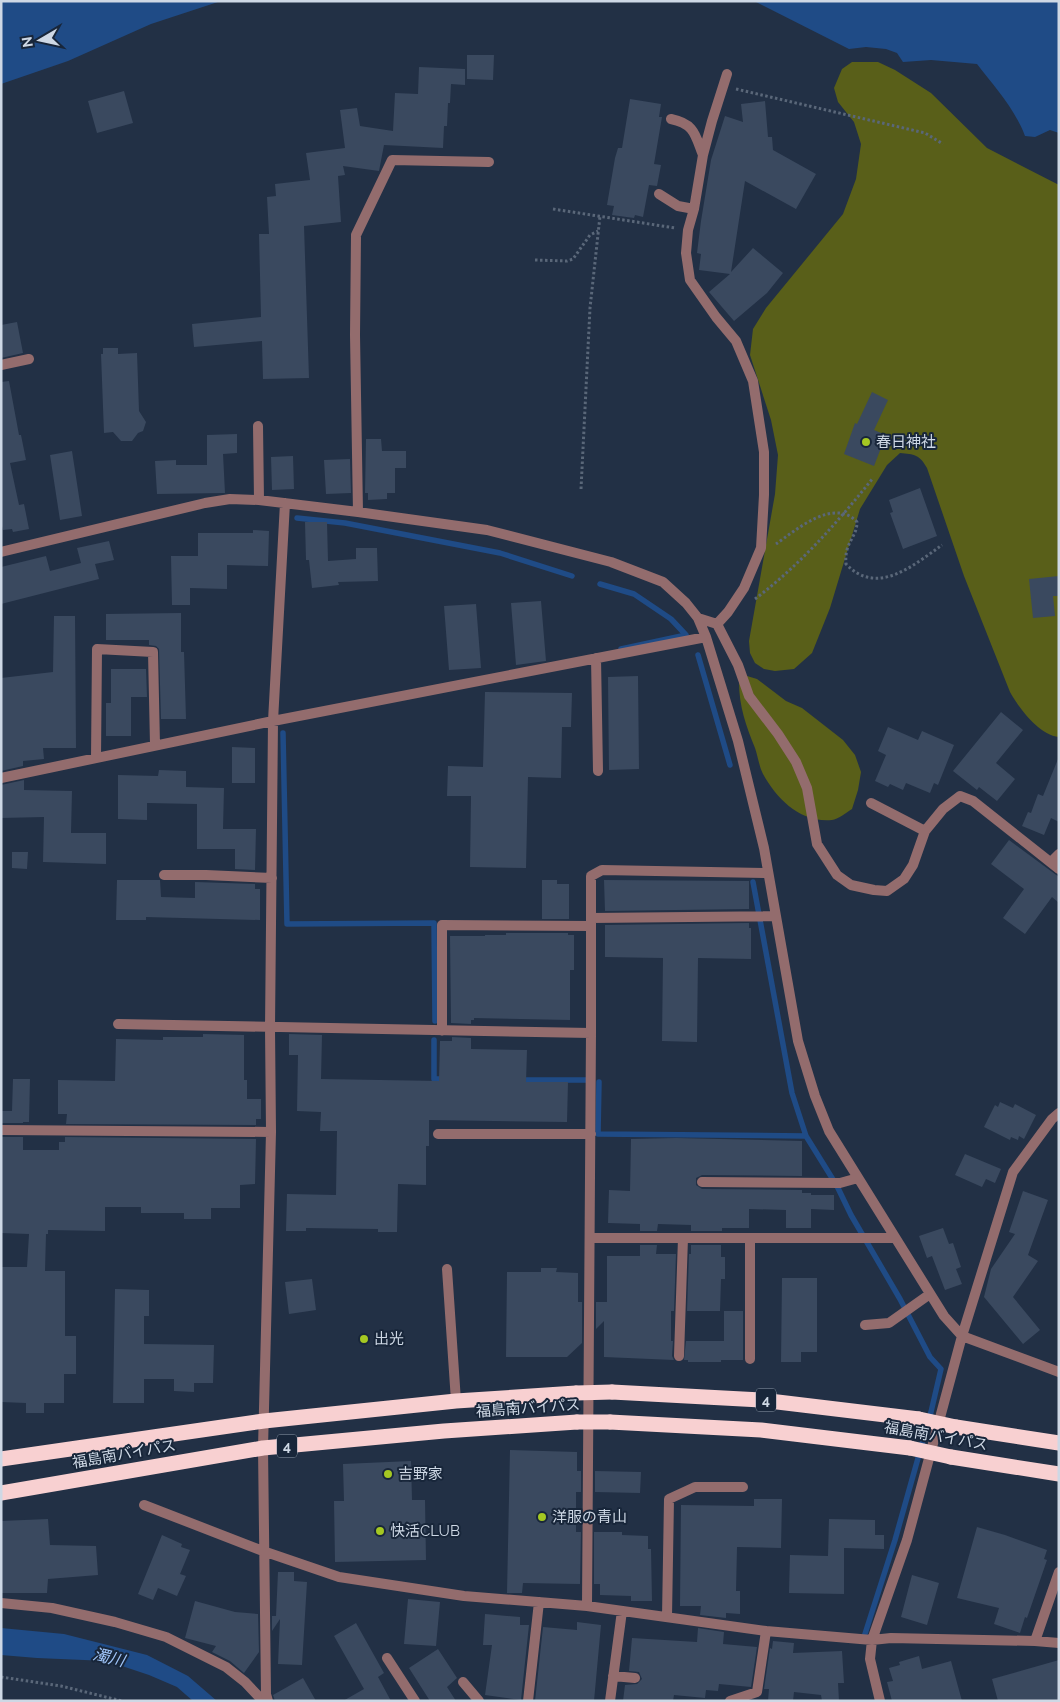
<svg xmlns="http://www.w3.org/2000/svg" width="1060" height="1702" viewBox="0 0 1060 1702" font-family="Raleway,'Noto Sans JP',sans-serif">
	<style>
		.green { fill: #595f19 }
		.water { fill: #1f4b86 }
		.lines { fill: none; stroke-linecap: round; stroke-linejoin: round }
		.stream { stroke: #1f4b86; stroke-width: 5.5 }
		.building { fill: #3a495f }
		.path { stroke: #5a6779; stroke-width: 3; stroke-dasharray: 2.5 2.5; stroke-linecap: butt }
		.lane { stroke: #936c6d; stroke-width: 10 }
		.street { stroke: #936c6d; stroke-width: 10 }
		.highway { stroke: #f8d0d1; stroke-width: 15 }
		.highway-bridge { stroke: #f8d0d1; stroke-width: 15 }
		.poi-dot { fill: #a5c822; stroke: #18263a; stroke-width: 2 }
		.labels { text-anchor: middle; stroke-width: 4; stroke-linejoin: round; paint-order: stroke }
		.shield { fill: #18263a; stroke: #97a3b2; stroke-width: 1 }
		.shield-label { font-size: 14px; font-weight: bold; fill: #ced8e5 }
		.poi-label { font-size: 15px; fill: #ced8e5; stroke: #18263a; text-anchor: start }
		.street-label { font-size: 15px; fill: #ced8e5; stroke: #18263a }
		.water-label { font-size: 16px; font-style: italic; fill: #a0c5f9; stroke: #18263a }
	</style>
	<rect width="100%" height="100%" fill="#223045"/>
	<path class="green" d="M852,62H878L895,70L931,93L987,148L1059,185V737C1039,735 1019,708 1010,692L964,576L927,468C920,455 914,454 900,453L887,465L860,509L830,608L812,653L794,669L775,671L764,669L755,663L750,653L749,641L775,494L778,455L771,420L750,355L753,329L766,308L843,214L856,179L861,144L854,122L838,102L834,88L842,69Z
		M747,676L757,679L786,701L802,708L843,740L855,755L861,772L858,790L852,809C846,813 838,819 832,820C800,823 777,799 763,774C759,766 758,757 755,748C746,726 739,706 739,682Z"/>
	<path class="water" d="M1,1H221L151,24L68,61L1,84Z
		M754,1H1059V133L1050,130L1035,137L1025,136C1015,109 994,86 977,64L931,60L903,62L897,53L886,49L866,47L849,49Z
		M1,1628L64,1634L147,1655L188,1676L217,1701H193L177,1687L149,1675L107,1661L37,1658L1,1655Z"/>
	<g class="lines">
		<path class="stream" d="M297,518L345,523L500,553L572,576
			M600,584L634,594L671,619L686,635L621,649
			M698,655L730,765
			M283,733L287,924L434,923L435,1021
			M753,882L792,1093L806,1136L837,1186L851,1215L900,1299L930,1357L941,1369L931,1412L895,1540L864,1637
			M434,1040V1079H446
			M521,1080H591
			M599,1082L598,1134L806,1136"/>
	</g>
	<path class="building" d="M467,55H494L493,80L467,79Z
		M419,67L465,69V85L451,84L450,103H448L447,126H444L443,148L384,145L379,171L343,166L345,175L338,176L341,222L304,226L309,378L263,379L262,341L194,347L192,324L261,317L259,234H269L267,197L276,196L275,184L310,180L306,153L345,148L340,110L357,108L360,126L393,131L395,93L418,94Z
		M124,91L133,123L97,133L88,101Z
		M630,99L661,104L659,117H662L654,164L661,165L657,186L649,185L643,217L635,215L634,218L612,215L614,206L607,205L615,158L618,148H622Z
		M765,101L768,137H772L773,150L816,174L796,209L745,181L731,272L753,248L783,273L767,293L734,321L709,292L730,274L699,270L701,254L697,253L701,221L711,160L725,116L743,122L741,104Z
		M17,322L23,353L1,358V325Z
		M103,348H118V354L137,353L139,411L146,422L143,431L138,433L132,441H121L113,432L104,433L101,354H103Z
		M9,381L19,435H21L26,460L10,463L19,505L24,504L29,529L13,532L12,529L3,530L1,522V382Z
		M872,392L888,400L874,430L886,435L874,466L844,454L855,423L857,424Z
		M237,434V453L223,454L225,493L157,494L155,461L176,460V465H207V435Z
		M366,439H381L382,451H406V468H395V493H387V499L368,500V493H365Z
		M72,451L82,516L60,520L50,455Z
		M293,456L294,489L272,490L271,457Z
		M350,459L351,493L326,494L324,460Z
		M920,488L937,536L903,549L890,513L893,512L889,500Z
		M305,522H327L328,561L356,559V548H377L378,581L338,582L339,585L312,588L309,560H306Z
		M253,530L269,531L268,566L227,565V589L190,588V605H172L171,556H198V533H253Z
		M109,541L114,560L95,564L99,579L1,604V567L46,556L50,571L81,563L77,548Z
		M1059,576V596H1053L1055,616L1033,618L1029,579Z
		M541,601L546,661L516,665L511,603Z
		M476,604L481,668L449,670L444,606Z
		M181,613V652H184L186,719H161L159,649L156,646L149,645V640H106V614Z
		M54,616H75L76,748H43L44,759L23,761V766L1,771V678L53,672Z
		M111,669H146L147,697H131V736H106V703H111Z
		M638,676L639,769L609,770L608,677Z
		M485,692L572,693L571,727H562L561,778L528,777L526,868L470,867L471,796H447L448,766L483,767Z
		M1001,712L1023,730L996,763L1015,779L997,801L979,787L977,790L953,771Z
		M888,727L918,740L922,731L954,745L938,785L934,783L930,793L906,783L903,790L890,784L888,787L875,781L886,755L878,751Z
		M232,747L255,748V783H232Z
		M1058,759L1059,822L1051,818L1044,835L1022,826L1028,812L1031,813L1038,794L1043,796Z
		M159,770L186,771V787L224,788L223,829H256L255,870L235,869V849H197V804L147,803V820L118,819V775L158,776Z
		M24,780V790L72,791L71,833H106V864L43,862L44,817L1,818V785Z
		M1009,840L1059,877V903L1052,897L1025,934L1003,918L1024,889L991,864Z
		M12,852H28L27,869L12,868Z
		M117,880H160L161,897L195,898V882L255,884V889H260V920L146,917V920H116Z
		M542,880H557V884H569V919H542Z
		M604,880L749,881V909L605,911Z
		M749,923V928H751V959L698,958L697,1042L662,1041L663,958L605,957V925Z
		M506,933H568V935H574V970H570V1020L474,1018V1020H471V1024L451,1023L450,936H485V935H506Z
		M203,1034L244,1035V1080H247V1099H261V1119H256V1125L66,1124L67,1114H58V1080L115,1081L116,1039L163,1040V1037H203Z
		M289,1034L322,1035L321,1079L439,1081L440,1041H452V1037L471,1038V1049L527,1050L526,1082H568L567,1122L429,1120V1146H426V1185L398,1184L397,1232H378V1229L306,1228V1231H286L287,1194L336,1195L337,1131H320L321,1112L297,1111L298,1055H289Z
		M13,1079H30L29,1122H23V1123H1V1111H12Z
		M1000,1102L1013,1108L1015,1104L1036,1115L1024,1139L1019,1136L1018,1140L1011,1137L1010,1140L984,1127L995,1105L998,1107Z
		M1,1137H23V1150H59V1142H65V1137L256,1139L255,1184L240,1185V1208H211V1219H184V1213H141V1207H105V1231L48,1230V1234H46L45,1271H65V1336H76V1374H64V1403H44V1413H26V1403L1,1402V1267H27L29,1234L1,1233Z
		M676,1138L802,1141V1176L702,1175L696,1178V1185L702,1189L802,1190V1193H811V1195H834V1210L811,1209V1228H786V1210L749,1209V1228H722V1231H691V1225L658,1224L657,1231H640V1224L608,1223L609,1190L630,1191L631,1139Z
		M965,1154L1001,1169L995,1183L986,1179L982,1187L955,1175Z
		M1023,1191L1048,1200L1028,1255L1038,1261L1013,1297L1040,1330L1023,1344L984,1297L991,1269L1015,1234L1009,1232Z
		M943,1228L949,1244L953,1243L961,1267L956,1269L962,1284L945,1290L932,1256L927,1258L919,1236Z
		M640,1245H657L656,1254H676L674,1311H671V1341H673L672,1356L674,1360L604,1357V1321L596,1329V1302H607V1256H640Z
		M691,1245H721V1257H725V1279H721L720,1311H687L689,1254H691Z
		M541,1268H557L556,1272L578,1273V1302H582V1343L567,1357H506L507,1272H541Z
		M782,1278H817V1352H801V1362H781Z
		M312,1279L316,1310L289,1314L285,1282Z
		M115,1289L149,1290V1316H144V1344L214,1345L213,1383H194V1392L174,1391V1379H144V1403H113Z
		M724,1311H743V1360H721V1362H688V1360H684L686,1341H724Z
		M510,1450L577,1452V1471H581V1492H576V1532H581L580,1584L523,1583L522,1593H507Z
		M411,1461L412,1500H425L426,1560L335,1562L334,1501H344L343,1464Z
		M595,1471L641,1472L640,1493L595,1492Z
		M754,1499H782L781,1548L737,1547L736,1591H740V1614L726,1613V1618L700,1615L701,1606H680L681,1505L754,1506Z
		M48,1519L50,1545L96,1546L98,1575L48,1579L47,1593H1V1521Z
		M829,1519L875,1520V1535H884V1549L844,1548V1594L789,1593L790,1555L828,1556Z
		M977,1527L1005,1535L1047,1550L1044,1559L1047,1560L1027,1618L1025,1617L1020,1633L994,1624L999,1608L957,1598Z
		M594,1532H622V1535L648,1536V1549H651L652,1601H631V1596L600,1595V1584H594Z
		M162,1535L182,1544L181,1547L190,1550L180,1574L186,1576L177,1596L158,1588L153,1600L138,1594Z
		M278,1572H294V1581L307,1582L302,1665L278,1664L280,1619L272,1631V1616H276Z
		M912,1575L939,1583L927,1625L901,1617Z
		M408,1599L440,1602L436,1646L404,1644Z
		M195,1601L235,1612L258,1614L259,1652L244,1673L230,1661L212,1652L216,1646L185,1638Z
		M485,1614L520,1617V1625H529L521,1700L485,1695L492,1645H483Z
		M577,1622L601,1625L594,1701H535L543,1627L577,1630Z
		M356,1623L384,1673L378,1677L391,1701H343L364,1689L334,1636Z
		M698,1628L724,1632L723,1644L757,1647L751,1687L719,1684L718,1691L706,1690L705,1698L674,1695L673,1701H623L625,1685L637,1684L642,1679L639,1672L629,1671L632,1638L697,1642Z
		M773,1641L794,1643L793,1653L842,1651L844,1683H838L839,1701H822L821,1695L794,1692L793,1701H768L769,1689H764L770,1648L772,1649Z
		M438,1649L457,1678L447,1687L456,1701H430L409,1668Z
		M919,1656L922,1669L951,1661L962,1701H892L887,1682L893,1681L889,1668L900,1665L899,1662Z
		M1059,1660V1701H998L992,1679Z
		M303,1678L316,1701H275L273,1695Z"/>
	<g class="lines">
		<path class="path" d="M736,89L925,133L943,144
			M553,209L675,228
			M535,260L567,261L573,259L590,235L598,231
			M581,489L590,308L600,216
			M776,544C796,530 834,497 857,522C857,538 844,542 846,564C877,597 914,565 942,545
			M755,599C800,565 837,523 873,478
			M1,1677L61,1686L122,1701"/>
		<path class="lane" d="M1,1603L52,1608L115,1622L166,1637L226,1667L245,1682L263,1701"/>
		<path class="street" d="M671,119C695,124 695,135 703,155
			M659,194L678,206L694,209
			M1,365L29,359
			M258,426L259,500
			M358,512L355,335L356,235L392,160L489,162
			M1,552L205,503L230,499L259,500L358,512L487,530L611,562L663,582L686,603L698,618L706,637L738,741L764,848L798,1041L815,1096L829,1131L944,1316L962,1336L1059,1372
			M698,618L717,624L738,665L749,696L778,734L796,762L807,788L817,844L837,875L851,885L874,890L887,891L904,879L913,865L925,831L943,809L960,796L973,801L1059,869
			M717,624L728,612L744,588L761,548L764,495V452L753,381L736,341L716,317L690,280L686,253L688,230L694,209L703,155L712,121L727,74
			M596,658L598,771
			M96,758L97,649L153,652L155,745
			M1,778L273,721L706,637
			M871,803L925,831
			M1051,862L1059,854
			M164,875H206L272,878
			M591,918L776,916
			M118,1024L591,1033V876L602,870L768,873
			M442,1031V925L591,926
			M1,1130L271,1132
			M438,1134H591
			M702,1182L840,1183L858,1178
			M590,1238H895
			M750,1238V1359
			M447,1269L456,1401
			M865,1325L889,1323L930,1294
			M679,1356L683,1238
			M144,1505L263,1551L339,1577L464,1596L587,1606L766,1631L872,1640L891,1638L1035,1641L1059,1643
			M587,1606L591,1033
			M667,1617L669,1499L695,1487H743
			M1035,1641L1059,1572
			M387,1658L415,1701
			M613,1676L635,1678
			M463,1682L479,1701
			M268,1701L266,1694L263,1448L271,1132L270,1028L273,721L285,503
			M528,1701L539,1602
			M610,1701L622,1611
			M730,1701L757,1692L766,1631
			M880,1701L870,1659L872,1640L907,1540L962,1336L1013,1172L1052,1119L1059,1113"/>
		<path class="highway" d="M612,1392L761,1400L919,1419
			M610,1422L761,1430L910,1448
			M956,1427L1059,1443
			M951,1457L1059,1474
			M1,1459L264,1421L456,1401L576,1393
			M1,1493L263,1448L444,1431L577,1422"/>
		<path class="highway-bridge" d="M576,1393L612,1392
			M919,1419L956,1427
			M577,1422H610
			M910,1448L951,1457"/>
	</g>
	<g class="poi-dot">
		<circle cx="866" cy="442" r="5"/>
		<circle cx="364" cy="1339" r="5"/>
		<circle cx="388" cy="1474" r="5"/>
		<circle cx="542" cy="1517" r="5"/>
		<circle cx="380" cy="1531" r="5"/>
	</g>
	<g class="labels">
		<g class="shield">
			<rect x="756" y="1388.5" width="20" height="23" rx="4"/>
			<rect x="277" y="1434.5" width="20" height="23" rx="4"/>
		</g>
		<g class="shield-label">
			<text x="766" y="1405">4</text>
			<text x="287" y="1451">4</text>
		</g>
		<g class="poi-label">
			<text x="876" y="447">春日神社</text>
			<text x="374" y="1344">出光</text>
			<text x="398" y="1479">吉野家</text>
			<text x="552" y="1522">洋服の青山</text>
			<text x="390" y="1536">快活CLUB</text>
		</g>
		<g class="street-label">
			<text transform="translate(528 1408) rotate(-4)" y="5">福島南バイパス</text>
			<text transform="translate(936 1436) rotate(10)" y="5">福島南バイパス</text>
			<text transform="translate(124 1454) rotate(-10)" y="5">福島南バイパス</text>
		</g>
		<g class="water-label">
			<text transform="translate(109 1657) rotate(14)" y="6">濁川</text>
		</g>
	</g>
	<rect width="1060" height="1702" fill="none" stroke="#ced8e5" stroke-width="5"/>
	<g transform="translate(40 40) rotate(261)" stroke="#18263a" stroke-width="4" paint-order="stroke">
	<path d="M0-4L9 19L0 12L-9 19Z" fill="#ced8e5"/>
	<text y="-8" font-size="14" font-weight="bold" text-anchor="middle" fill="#ced8e5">N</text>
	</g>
</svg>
